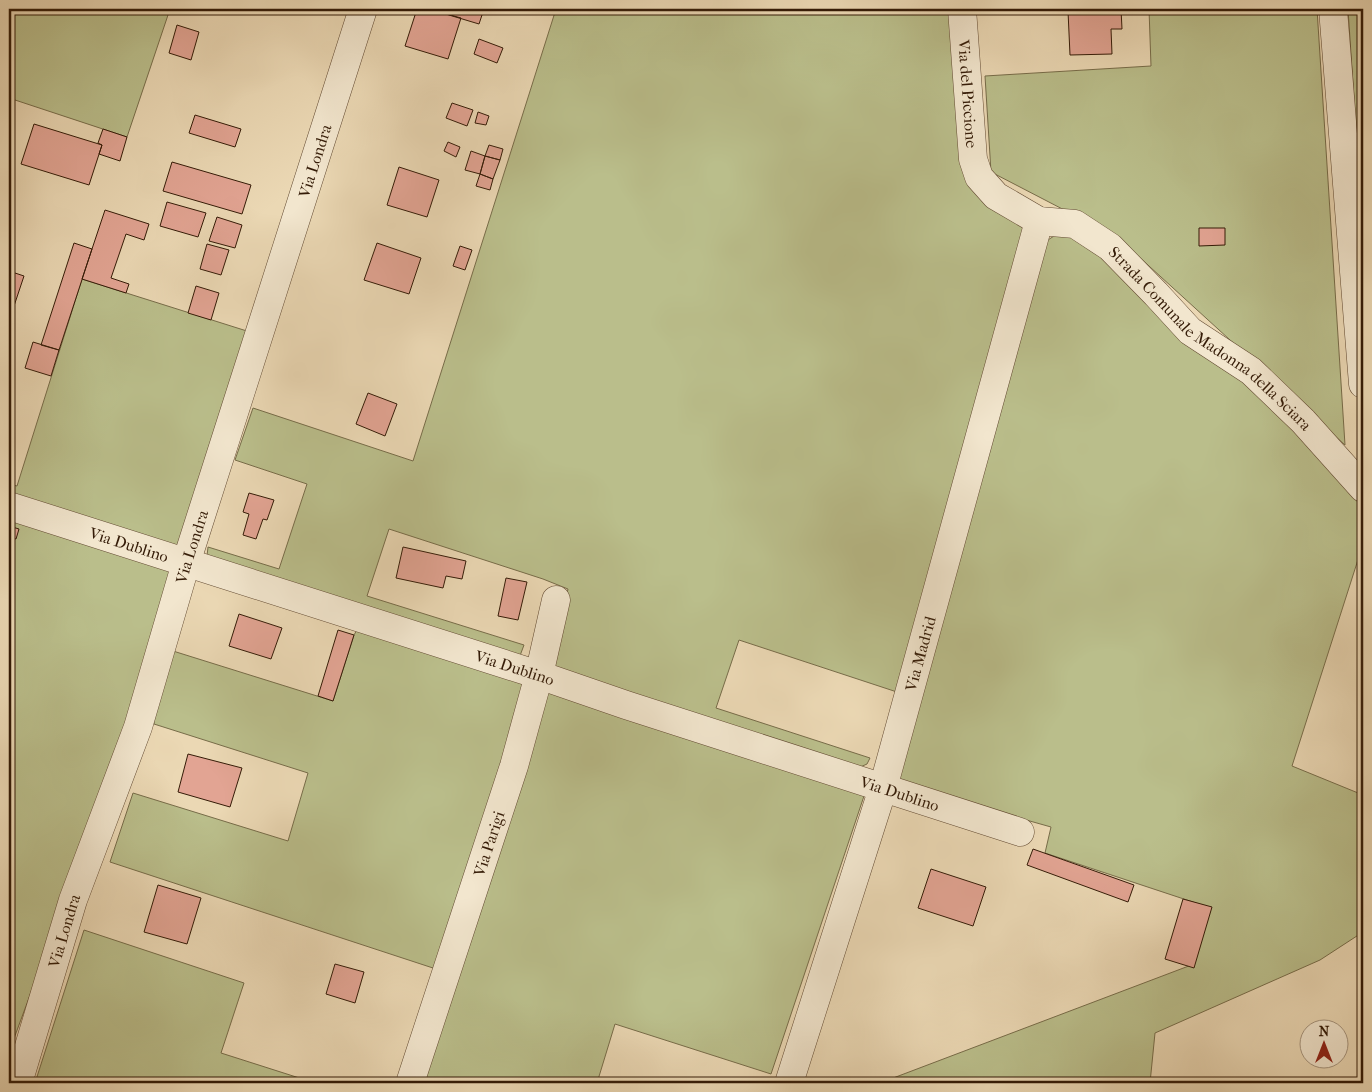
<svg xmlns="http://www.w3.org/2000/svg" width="1372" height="1092" viewBox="0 0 1372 1092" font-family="'IM FELL French Canon',serif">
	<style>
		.green { fill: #babe8b; stroke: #776c49 }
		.building { fill: #e2a493; stroke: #341b07 }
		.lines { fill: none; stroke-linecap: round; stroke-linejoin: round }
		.street-casing { stroke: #624a32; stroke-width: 29 }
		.street { stroke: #f2e6ce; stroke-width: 28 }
		.labels { text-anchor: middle; stroke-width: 4.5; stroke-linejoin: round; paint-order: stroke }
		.street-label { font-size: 16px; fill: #341b07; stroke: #f2e6ce }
	</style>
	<rect width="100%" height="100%" fill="#ebd8b4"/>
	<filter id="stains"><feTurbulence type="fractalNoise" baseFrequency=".004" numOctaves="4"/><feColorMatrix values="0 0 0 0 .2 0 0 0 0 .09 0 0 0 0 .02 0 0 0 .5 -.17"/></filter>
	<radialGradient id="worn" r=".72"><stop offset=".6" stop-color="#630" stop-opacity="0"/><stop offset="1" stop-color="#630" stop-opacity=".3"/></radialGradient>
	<path class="green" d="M9,9H170L127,137L9,98Z
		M556,9H951L963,158L1021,224L1026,239L900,693L739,640L716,708L870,758L867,764L858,768L548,672L568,589L543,579L389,529L367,596L524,645L518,661L207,556L208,547L279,569L307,484L235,460L253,408L413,461Z
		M1149,9H1317L1345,445L1126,245L1099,228L991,172L985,76L1151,66Z
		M1348,9H1363V234Z
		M1063,234L1076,237L1242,375L1314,443L1363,509V544L1292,766L1363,795V932L1320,960L1155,1033L1150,1083H880L1194,964L1211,908L1045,853L1051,827L906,786L898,777L1042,244L1054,236Z
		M82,279L250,332L129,727L9,1052V484L17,486Z
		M358,628L524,680L506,762L436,969L110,862L133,793L288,841L308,773L154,724L153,713L173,651L333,701L354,635Z
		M548,689L866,790L771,1074L615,1024L597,1083H423Z
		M84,930L244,983L221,1053L315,1083H35Z"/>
	<path class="building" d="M417,9H429L461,18L448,59L405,46Z
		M429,9H484L479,24Z
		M1121,9L1122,29H1111L1112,54L1070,55L1068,11Z
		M177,25L199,32L191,60L169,53Z
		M479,39L503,48L497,63L474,54Z
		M452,103L473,110L467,126L446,118Z
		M478,112L489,116L486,125L475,123Z
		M195,115L241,129L235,147L189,133Z
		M34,124L102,145L89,185L21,164Z
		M103,129L127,137L120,161L99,154L102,145L98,143Z
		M448,142L460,147L456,157L444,151Z
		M489,145L503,149L500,160L485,156Z
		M471,151L485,156L480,174L465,170Z
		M485,156L500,160L493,179L480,174Z
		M172,162L251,185L242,214L163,191Z
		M399,167L439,180L427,217L387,205Z
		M480,174L493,179L490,190L476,186Z
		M167,202L206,213L198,237L160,226Z
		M105,210L149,224L144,240L126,234L111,278L129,284L126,293L82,279Z
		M217,217L242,225L235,248L209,241Z
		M1199,228H1225V245L1199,246Z
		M74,243L92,249L59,350L41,345Z
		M377,243L421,258L409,294L364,280Z
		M207,244L229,250L221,275L200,269Z
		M460,246L472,250L465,270L453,266Z
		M9,271L24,276L9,321Z
		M196,286L219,293L211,320L188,313Z
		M33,342L59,350L51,376L25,368Z
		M368,393L397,404L385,436L356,424Z
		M249,493L274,500L267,520L263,519L256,539L243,535L249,514L243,512Z
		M9,526L19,529L16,539L9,537Z
		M403,547L466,561L462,579L446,576L443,588L396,578Z
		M506,578L527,582L518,620L498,616Z
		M239,614L282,628L271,659L229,646Z
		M338,630L354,635L333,701L318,696Z
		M188,754L242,768L230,807L178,792Z
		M1033,849L1134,885L1128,902L1027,865Z
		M931,869L986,887L973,926L918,908Z
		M158,885L201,898L187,944L144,932Z
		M1183,899L1212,907L1194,968L1165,959Z
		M335,964L364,972L355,1003L326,994Z"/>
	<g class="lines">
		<defs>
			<g id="street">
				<path id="s1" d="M962,9L973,159L979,177L996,196L1039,221L1075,224L1110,247L1156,294L1190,331L1251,371L1303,421L1363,488"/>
				<path d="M1333,9L1363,384"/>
				<path id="s2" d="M9,506L539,675L626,705L1020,832"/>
				<path id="s3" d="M18,1083L73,900L138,727L186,563L363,9"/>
				<path id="s4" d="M410,1083L514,766L539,675L556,600"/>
				<path id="s5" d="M789,1083L883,788L1039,221"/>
			</g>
		</defs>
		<use href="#street" class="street-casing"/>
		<use href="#street" class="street"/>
	</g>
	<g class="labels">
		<g class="street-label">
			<text dy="6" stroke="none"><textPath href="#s1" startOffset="85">Via del Piccione</textPath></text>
			<text dy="6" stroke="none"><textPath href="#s3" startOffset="969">Via Londra</textPath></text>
			<text dy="6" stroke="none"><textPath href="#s1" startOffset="459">Strada Comunale Madonna della Sciara</textPath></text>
			<text dy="6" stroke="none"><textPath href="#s2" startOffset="126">Via Dublino</textPath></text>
			<text dy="6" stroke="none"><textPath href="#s3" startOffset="564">Via Londra</textPath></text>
			<text dy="6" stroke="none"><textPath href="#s5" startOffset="449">Via Madrid</textPath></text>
			<text dy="6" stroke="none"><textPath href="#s2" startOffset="531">Via Dublino</textPath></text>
			<text dy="6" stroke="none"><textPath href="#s2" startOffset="936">Via Dublino</textPath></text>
			<text dy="6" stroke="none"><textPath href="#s4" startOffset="252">Via Parigi</textPath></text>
			<text dy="6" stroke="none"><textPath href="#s3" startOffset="159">Via Londra</textPath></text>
		</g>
	</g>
	<rect width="1372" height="1092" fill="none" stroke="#ebd8b4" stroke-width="30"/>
	<rect x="10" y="10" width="1352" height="1072" fill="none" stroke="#341b07" stroke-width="2.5"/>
	<rect x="15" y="15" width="1342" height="1062" fill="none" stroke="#341b07"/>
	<g transform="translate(1324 1044)"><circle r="24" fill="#f2e6ce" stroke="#a6957e"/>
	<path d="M0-4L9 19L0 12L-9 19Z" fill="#8f2418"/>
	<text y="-8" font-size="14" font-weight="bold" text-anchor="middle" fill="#341b07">N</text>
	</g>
	<rect width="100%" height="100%" filter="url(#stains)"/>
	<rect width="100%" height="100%" fill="url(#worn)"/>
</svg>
